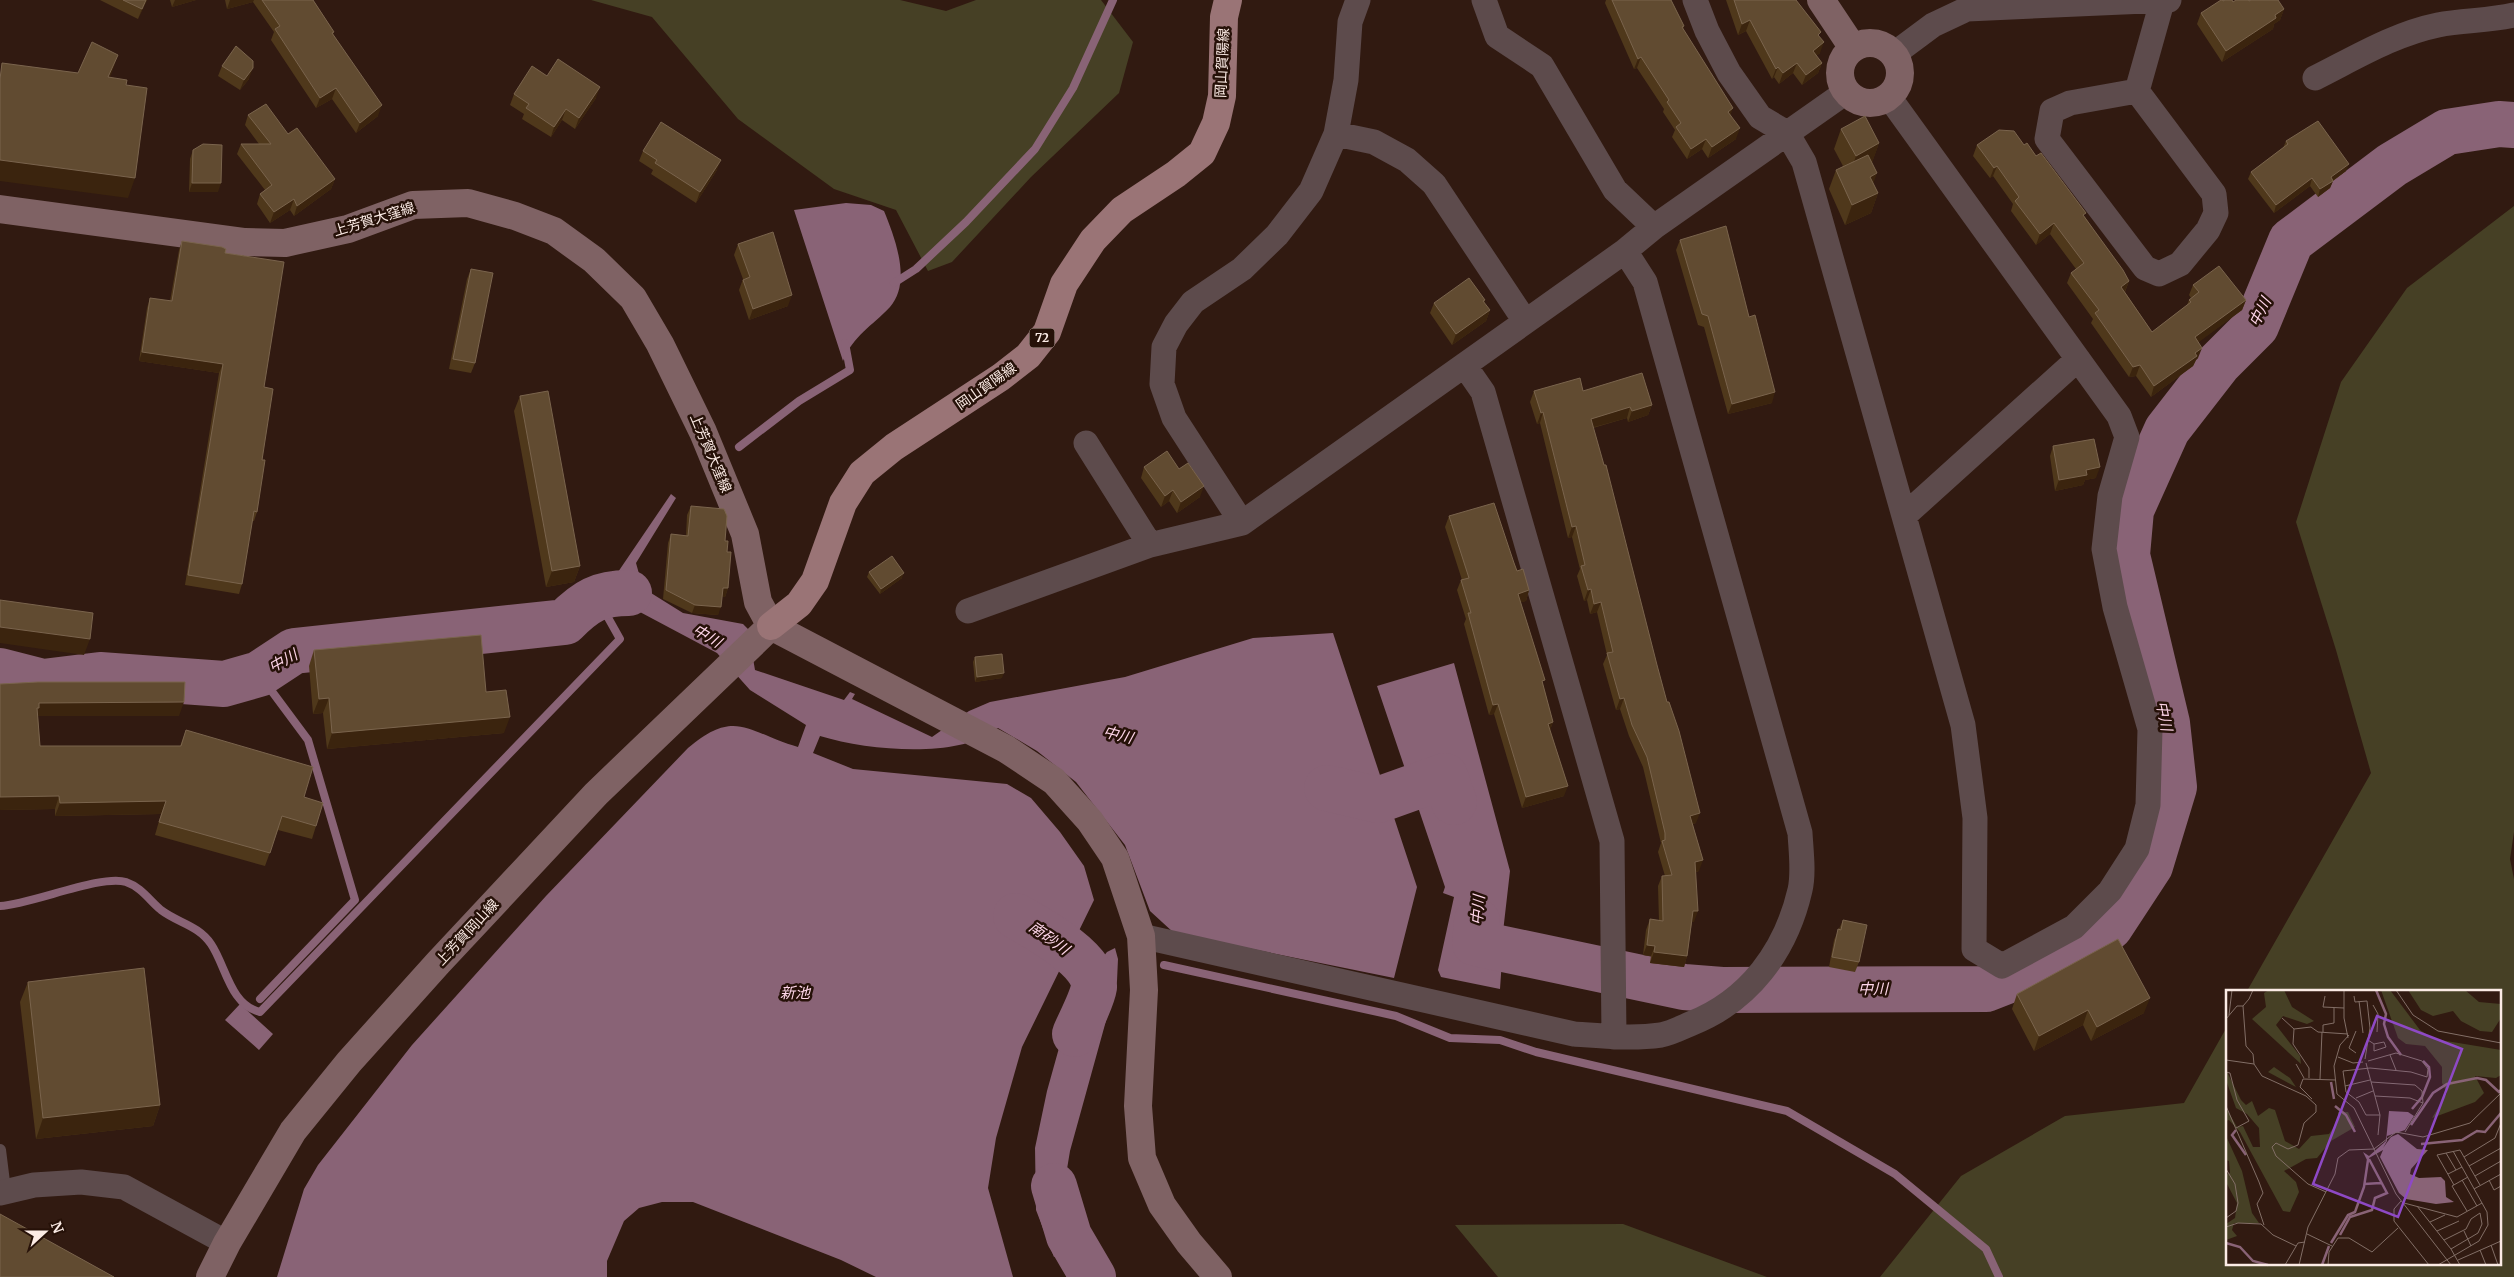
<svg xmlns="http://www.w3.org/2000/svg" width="2514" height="1277" viewBox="0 0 2514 1277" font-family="Merriweather,'Noto Sans JP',serif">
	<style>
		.green { fill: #464025 }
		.water { fill: #896376 }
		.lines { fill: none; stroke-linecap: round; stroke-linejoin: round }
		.stream { stroke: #896376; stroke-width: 8 }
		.river { stroke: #896376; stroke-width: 46 }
		.lane { stroke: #5d4b4c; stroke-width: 12 }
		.street { stroke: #5d4b4c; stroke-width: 25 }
		.secondary { stroke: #7f6264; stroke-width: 28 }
		.primary { stroke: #9a7476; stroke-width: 28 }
		.wall { fill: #4f381b }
		.shaded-wall { fill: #3b240e }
		.building { fill: #614b31; stroke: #7a644d }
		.labels { text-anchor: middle; stroke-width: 5; stroke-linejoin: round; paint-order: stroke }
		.shield { fill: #261108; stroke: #bbaaa3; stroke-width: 1 }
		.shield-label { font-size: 12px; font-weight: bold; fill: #fbebe5 }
		.street-label { font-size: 14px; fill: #fbebe5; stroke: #261108 }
		.water-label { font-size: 15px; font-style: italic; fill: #fed6e9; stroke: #261108 }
		.inset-river { fill: none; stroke: #896376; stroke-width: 2.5 }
		.inset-road { fill: none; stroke: #826e66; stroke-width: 1 }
		.view { fill: #8e49c5; fill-opacity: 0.15; stroke: #8e49c5; stroke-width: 2.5 }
		.inset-edge { fill: none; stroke: #fbebe5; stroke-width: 2.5 }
	</style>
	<rect width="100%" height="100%" fill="#311a11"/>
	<path class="green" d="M591,0H900L946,11L976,0H1101L1133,42L1119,93L1031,177L952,262L928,271L896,210L834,189L738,119L652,17Z
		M2514,206V832L2510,859L2514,879V1277H1880L1961,1176L2065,1116L2184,1103L2228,1025V1263H2500V991H2247L2371,773L2336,650L2296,522L2341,382L2407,288Z
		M1623,1224L1767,1277H1498L1455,1225Z"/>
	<path class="water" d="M846,203L871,205L884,211C895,238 912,282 890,307C872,326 853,336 843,361L794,210Z
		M671,494L676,498L636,563L643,588L683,613L743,624L748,629L755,670L844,700L850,692L855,694L852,699L932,737L969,711L990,702L1125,677L1253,638L1333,633L1417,887L1394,978L1174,933L1150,911L1125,845L1076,782L1037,751L998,728C985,733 972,743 959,745C919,754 859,748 820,736L813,753L853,769L1007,784L1031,798L1060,832L1084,866L1094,900L1022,1047L996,1138L988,1188L1013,1277H876L841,1260L693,1202H662L639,1208L624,1221L607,1261V1277H277L304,1189L318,1165L412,1045L546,896L688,748C736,707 748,733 798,747L806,725L750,690L717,653L623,603L589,607L580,613L573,626L572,613L578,600L588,595L589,588L586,584L616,575Z
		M1454,663L1510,871L1503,932L1516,943L1515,957L1502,960L1500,989L1441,977L1438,970L1454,897L1443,893L1445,887L1377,686Z
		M1115,948L1118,959L1117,981L1070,1151L1065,1181L1072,1208L1093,1236L1054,1257L1036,1210L1035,1148L1047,1091L1059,1048L1096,966L1107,952Z
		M240,1004L273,1034L259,1050L225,1020Z"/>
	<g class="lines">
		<path class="stream" d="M894,283L916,269L966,222L1035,149L1073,88L1113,0
			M739,447L799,401L850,370L845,343
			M259,674L308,740L355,900L260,999
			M0,906C32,904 102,874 126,882C141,887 150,901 161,910C178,923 198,925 211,944C226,966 230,1005 260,1012L620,639L597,598
			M1164,965L1396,1016L1450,1038L1500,1040L1536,1052L1787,1111L1895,1174L1986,1249L1999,1277"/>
		<path class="river" d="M0,671L43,682L100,675L224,684L259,674L294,651L565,622C586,601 599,593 629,593
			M1327,788L1378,800L1445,776L1454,802
			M1016,916C1037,928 1096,960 1094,987C1092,1000 1080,1022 1075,1034
			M1477,921L1475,943L1684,987L1722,990L1986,989L2063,959L2110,927L2150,866L2174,787L2167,723L2127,555L2131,510L2167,430L2219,363L2256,326L2291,241L2392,165L2447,132L2499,124L2514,125
			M1054,1186L1069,1236L1093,1277"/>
		<path class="lane" d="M0,1150L5,1190"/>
		<path class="street" d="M1484,0L1497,36L1542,66L1615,190L1654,227
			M1695,0L1707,31L1729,73L1760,117L1787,133L1804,162L1963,725L1975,818L1974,949L2002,966L2074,927L2110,891L2137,849L2148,805L2150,729L2115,607L2104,549L2110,496L2127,437L2119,416L1889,97
			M1894,54L1933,25L1967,9L2169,0
			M2315,78C2355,58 2394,34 2438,25C2463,20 2489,21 2514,15
			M2137,91L2070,103L2052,111L2047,139L2145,268L2159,274L2180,264L2208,230L2216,213L2214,194L2137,91L2162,2
			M1336,134L1374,142L1407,160L1434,184L1525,321
			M1465,366L1483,392L1612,841L1614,1037
			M1086,443L1150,545
			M1904,516L2078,359
			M1242,523L1174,418L1162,384L1164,347L1176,324L1193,302L1242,269L1277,235L1311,191L1336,134L1346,80L1350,22L1358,0
			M968,611L1150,545L1242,523L1625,251L1654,227L1846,92
			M1141,936L1574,1034C1603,1036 1632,1039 1661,1035C1671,1033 1681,1028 1690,1024C1749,1001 1786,951 1800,890C1804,873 1801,851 1800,833L1645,282L1625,251
			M0,1193L34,1185L81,1182L124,1187L227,1243"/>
		<path class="secondary" d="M1821,0L1853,48
			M1840 73a30 30 0 1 1 60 0a30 30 0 1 1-60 0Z
			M0,209L245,242L285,243L348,229L413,205L468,203L515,216L554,231L594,260L633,298L660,344L703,432L745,534L758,602L771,626
			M771,626L1006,749L1054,781L1090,821L1115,858L1141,936L1144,990L1138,1106L1142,1158L1162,1205L1189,1243L1218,1277
			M210,1277L227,1243L293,1131L349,1062L438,963L596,794L771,626"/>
		<path class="primary" d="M771,626L799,604L815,581L843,503L862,473L894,447L1001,377L1028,356L1047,332L1064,284L1093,240L1122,210L1176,174L1202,153L1216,123L1222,96L1224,17L1228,0"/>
	</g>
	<path class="wall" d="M100,0H147L138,19Z
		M170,0H196L172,7Z
		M225,0H313L334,32L333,34L378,116L356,133L332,99L316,108L271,40L274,32L253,2L227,9Z
		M1606,0H1671L1684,26L1683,29L1731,115L1736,139L1708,158L1702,149L1687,159L1672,137L1675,130L1663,112L1664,109L1637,68L1634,69L1605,3Z
		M1726,0H1796L1819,37L1820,53L1816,56L1822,63L1818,73L1802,85L1793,73L1779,84L1774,77L1772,79L1746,31L1738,35Z
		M2223,1H2249L2284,9L2280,20L2274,24L2273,29L2222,62L2197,24L2201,13Z
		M222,66L249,79L240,90L218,76Z
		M547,76L596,98L575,129L562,120L551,137L522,119L524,114L510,105L514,94Z
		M248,115L288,134L335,179L331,189L294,216L290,210L270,223L257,204L260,194L265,190L237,154L241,144H259L245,125Z
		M1841,129L1879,143L1872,162L1873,183L1878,193L1871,213L1845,225L1829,189L1836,170L1843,166L1834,149Z
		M2286,141L2346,171L2333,181L2330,188L2318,197L2310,186L2274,213L2248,179L2251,172L2283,148Z
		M1977,145H2024L2085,217L2129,281L2125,292L2152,332L2187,305L2189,300L2191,298L2189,295L2193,285L2246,300L2242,310L2198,342V358L2196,360L2193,366L2151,397L2136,376L2129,377L2091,323L2093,319L2067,283L2071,273L2076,269L2050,234L2036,245L2011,211L2013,204L1993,176L1990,178L1973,156Z
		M193,150L218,192H189L190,159Z
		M643,151L717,170L696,203L651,174L653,170L639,161Z
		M1680,240L1749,317L1772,403L1728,414L1704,327L1698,325L1676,250Z
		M182,241L225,253L264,387L262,460L257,512L254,521H252L242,584L239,594L185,585L219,373L139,361L147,308L150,298L170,301L179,250Z
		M738,244L788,306L749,320L739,290L743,279L734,255Z
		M471,269L475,363L471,373L449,369L467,279Z
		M1485,300L1484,303L1490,310L1486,321L1452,345L1430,313L1434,303Z
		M1534,391H1583L1652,405L1648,415L1628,422L1627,418L1593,428L1696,823L1693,824L1699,871L1696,872L1694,922H1692L1687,956L1684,967L1650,963L1651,956L1643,955L1646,930L1650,919L1659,921L1658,886L1662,876H1665L1658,852L1661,843L1643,767L1629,736L1620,709L1616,710L1603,664L1607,655L1597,612L1590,614L1587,600L1584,601L1577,576L1580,569L1572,537L1568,538L1540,423L1537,424L1530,402Z
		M520,396L580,566L574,582L546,587L514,411Z
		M2053,446L2096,478L2085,480L2083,485L2055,491L2050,456Z
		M1144,467L1179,469L1200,497L1177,513L1169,501L1161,507L1141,478Z
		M691,506L725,541L727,552L728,588L725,597L722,596L718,615L692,613L663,599L668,543L671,534L686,536L687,515Z
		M1449,516L1514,563L1517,571L1529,590L1526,601L1520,602L1553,722L1550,730L1564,796L1522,808L1494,714L1489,715L1464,624L1466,619L1457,590L1461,580H1462L1445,527Z
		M869,572L902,578L880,594L867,577Z
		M314,650L486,692L504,733L327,749L323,713L313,714L309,666Z
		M975,657L1002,678L975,682L973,662Z
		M0,684L179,716H38L40,746H180L186,730L304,797L316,826L312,839L278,830L265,866L155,835L161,814L55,816V809L0,810Z
		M1843,920L1859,962L1855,972L1829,967L1834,940Z
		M28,982L160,1105L153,1126L36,1139L20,1002Z
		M2017,994L2144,1013L2091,1041L2083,1025L2034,1051L2012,1009Z"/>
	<path class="shaded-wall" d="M146,0H147L138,19L142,9Z
		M175,0H196L172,7Z
		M230,0H254L253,2L227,9Z
		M2284,9L2280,20L2274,24L2273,29L2222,62L2226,51Z
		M1750,20L1746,31L1738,35L1742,24Z
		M1824,42L1820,53L1809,62L1813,51Z
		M118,55L111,75L101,97L108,77Z
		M1641,57L1637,68L1634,69L1638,59Z
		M1797,63L1793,73L1779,84L1783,73Z
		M1822,63L1818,73L1802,85L1806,75Z
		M1778,67L1774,77L1772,79L1776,69Z
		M253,68L249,79L240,90L244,80Z
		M600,87L596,98L575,129L579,118Z
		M336,88L332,99L316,108L320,98Z
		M382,105L378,116L356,133L360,123Z
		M1733,108L1729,119L1728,112Z
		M566,109L562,120L551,137L554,127Z
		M1740,128L1736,139L1708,158L1712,147Z
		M1706,139L1702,149L1687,159L1691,149Z
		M1879,143L1872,163L1849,176L1856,156Z
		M0,160L135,178L128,198L0,181Z
		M721,160L717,170L696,203L700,192Z
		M2349,164L2346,171L2331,182L2333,181L2330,188L2318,197L2320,189L2331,177Z
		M1997,166L1993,176L1990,178L1994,168Z
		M1877,173L1870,193V177Z
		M2312,178L2310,186L2274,213L2276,205Z
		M335,179L331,189L294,216L297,206Z
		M192,183H221L218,192H189Z
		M1878,193L1871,213L1845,225L1852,205Z
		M294,199L290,210L270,223L274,212Z
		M2054,223L2050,234L2036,245L2040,234Z
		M2129,281L2125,291L2117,297L2121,287Z
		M792,295L788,306L749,320L753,309Z
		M2246,300L2242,310L2191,348L2195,337Z
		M1490,310L1486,321L1452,345L1456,334Z
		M2202,348L2198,358L2196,360L2193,366L2151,397L2154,386L2195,353Z
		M142,352L223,364L219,373L139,361Z
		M2140,365L2136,376L2129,377L2133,367Z
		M1775,392L1772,403L1728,414L1732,404Z
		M1652,405L1648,415L1628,422L1632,411Z
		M1630,407L1627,418L1587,429L1591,419Z
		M1543,412L1540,423L1537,424L1541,413Z
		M2100,467L2096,478L2085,480L2083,485L2055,491L2059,480L2086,470Z
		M1204,486L1200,497L1177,513L1181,502Z
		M1173,490L1169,501L1161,507L1165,496Z
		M1576,526L1572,537L1568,538L1572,527Z
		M580,566L574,582L546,587L552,571Z
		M904,573L902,578L880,594L881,589Z
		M723,588H728L725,597L720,596Z
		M1591,589L1587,600L1584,601L1588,590Z
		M1529,590L1526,601L1514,604L1518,594Z
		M1601,602L1597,612L1590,614L1594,604Z
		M695,605L721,607L718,615L692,613Z
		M0,627L90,639L84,655L0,643Z
		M1004,673L1002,678L975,682L977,677Z
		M329,698L323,713L313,714L319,699Z
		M1624,698L1620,709L1616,710L1620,699Z
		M184,702L179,716H36L34,721L39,703Z
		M1498,704L1494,714L1489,715L1493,705Z
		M510,717L504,733L327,749L332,733Z
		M1553,722L1549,733L1548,724Z
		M1568,786L1564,796L1522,808L1526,797Z
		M59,796L55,809L0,810V797Z
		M166,801L161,814L55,816L60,803Z
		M1700,813L1696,823L1686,826L1690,816Z
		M1703,860L1699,871L1692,873L1695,862Z
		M1693,911H1698L1694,922H1689Z
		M1647,945L1655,946L1651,956L1643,955Z
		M1654,952L1687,956L1684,967L1650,963Z
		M2150,998L2144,1013L2091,1041L2097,1027Z
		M2088,1010L2083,1025L2034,1051L2039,1036Z
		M160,1105L153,1126L36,1139L43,1118Z"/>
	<path class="building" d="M123,0H146L142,9Z
		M262,0H313L334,32L332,33L382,105L360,123L336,88L320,98L275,29L280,26Z
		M1612,0H1671L1684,26L1682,27L1733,108L1728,112L1740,128L1712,147L1706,139L1691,149L1676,127L1681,123L1667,102L1669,100L1641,57L1638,59Z
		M1734,0H1796L1821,32L1818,35L1824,42L1813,51L1822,63L1806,75L1797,63L1783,73L1778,67L1776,69L1750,20L1742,24Z
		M2221,0H2223V1L2225,0H2232L2233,2L2236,0H2249V1L2251,0H2278L2284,9L2275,15L2276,18L2226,51L2201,13Z
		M92,42L118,55L108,77L127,80L126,85L147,88L135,178L0,160V79L2,63L78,73Z
		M236,46L253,61V68L244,80L222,66Z
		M558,59L600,87L579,118L566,109L554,127L526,108L529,104L514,94L532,66L547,76Z
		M266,104L288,134L297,128L335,179L297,206L294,199L274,212L260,194L272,185L241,144H271L248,115Z
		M1865,116L1879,143L1856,156L1841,129Z
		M2318,121L2349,164L2331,177L2333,181L2320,189L2312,178L2276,205L2251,172L2288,144L2286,141Z
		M661,122L721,160L700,192L655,163L657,160L643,151Z
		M1999,130L2014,131L2024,145L2027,143L2036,156L2041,153L2086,213L2083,215L2123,270L2129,281L2121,287L2152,332L2191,302L2189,300L2199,292L2193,285L2219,266L2246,300L2195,337L2202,348L2195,353L2197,356L2154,386L2140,365L2133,367L2095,313L2099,310L2071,273L2084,263L2054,223L2040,234L2015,201L2019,197L1997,166L1994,168L1977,145Z
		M203,144L222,145L221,183H192L193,150Z
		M1868,155L1877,173L1870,177L1878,193L1852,205L1836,170Z
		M1726,226L1749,317L1755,315L1775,392L1732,404L1708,316L1702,314L1680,240Z
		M773,232L792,295L753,309L743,280L750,277L738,244Z
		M182,241L222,247L226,249L225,253L284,262L264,387L273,389L262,460H265L257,512L254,511L242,584L188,575L223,364L142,352L150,298L172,301Z
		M471,269L493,273L475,363L453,359Z
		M1469,278L1485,300L1483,301L1490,310L1456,334L1434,303Z
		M1642,373L1652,405L1632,411L1630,407L1591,419L1604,465H1606L1657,665L1667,702H1669L1679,731L1700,813L1690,816L1703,860L1695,862L1698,911H1693L1687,956L1654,952L1655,946L1647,945L1650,919L1663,921L1662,876L1672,875L1662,841L1665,840V833L1647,757L1632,725L1624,698L1620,699L1607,653L1613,652L1601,602L1594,604L1591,589L1588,590L1581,566L1585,565L1576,526L1572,527L1543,412L1541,413L1534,391L1580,378L1583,391Z
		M548,391L580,566L552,571L520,396Z
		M2094,439L2100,467L2086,470L2087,475L2059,480L2053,446Z
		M1167,451L1179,469L1188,463L1204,486L1181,502L1173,490L1165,496L1144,467Z
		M1494,503L1514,563L1517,571L1523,569L1529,590L1518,594L1545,680L1542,681L1553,722L1548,724L1568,786L1526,797L1498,704L1493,705L1468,613H1471L1461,580L1469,578L1449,516Z
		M691,506L724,509L727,516L725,541H728L727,552H731L728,588H723L721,607L695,605L666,590L671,534L688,536Z
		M892,556L904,573L881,589L869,572Z
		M0,600L93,613L90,639L0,627Z
		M481,635L486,692L506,690L510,717L332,733L329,698L319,699L314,650Z
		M1002,654L1004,673L977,677L975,657Z
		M38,682H185L184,702L39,703V708H37L40,746H181L186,730L313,767L304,797L323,803L316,826L282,816L270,853L159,822L166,801L60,803L59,796L0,797V684Z
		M1843,920L1867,925L1859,962L1832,957L1838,929L1841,930Z
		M2118,939L2150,998L2097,1027L2088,1010L2039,1036L2017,994Z
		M144,968L160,1105L43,1118L28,982Z
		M0,1214L114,1277H0Z"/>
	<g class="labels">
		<rect class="shield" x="1029.5" y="328.5" width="25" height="19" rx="4"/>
		<g class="shield-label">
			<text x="1042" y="342">72</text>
		</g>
		<g class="street-label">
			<text transform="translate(1222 63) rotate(-87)" y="5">岡山賀陽線</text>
			<text transform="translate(374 219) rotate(-17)" y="5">上芳賀大窪線</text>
			<text transform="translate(986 386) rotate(-35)" y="5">岡山賀陽線</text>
			<text transform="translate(711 453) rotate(67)" y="5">上芳賀大窪線</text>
			<text transform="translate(467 932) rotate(-47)" y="5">上芳賀岡山線</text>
		</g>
		<g class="water-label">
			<text transform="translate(2260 312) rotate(-63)" y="5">中川</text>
			<text transform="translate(707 636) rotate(31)" y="5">中川</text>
			<text transform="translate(283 661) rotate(-29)" y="5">中川</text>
			<text transform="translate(2164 716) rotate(79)" y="5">中川</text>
			<text transform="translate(1118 735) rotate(14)" y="5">中川</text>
			<text transform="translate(1478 910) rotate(-85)" y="5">中川</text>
			<text transform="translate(1049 938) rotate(35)" y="5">南砂川</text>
			<text x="1873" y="994">中川</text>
			<text x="795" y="998">新池</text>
		</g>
	</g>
	<g transform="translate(2226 990)">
		<rect width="275" height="275" fill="#311a11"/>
		<path d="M43,0H58L66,17L88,31L81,34L57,26L50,35L74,66L75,74L26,29L40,17L38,3ZM155,0H164L194,40L208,49L275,60V85L270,88L249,86L258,103L249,112L206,128L221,103L216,93V77L199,56L180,54L172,48ZM182,0H239L253,12L275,14V28L266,42L254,41L235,31L227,21L207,26L195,20ZM48,77L64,88L70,97L42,82ZM0,80L15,110L20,115L26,111L32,126L43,118L49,120L59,151L73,159L85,146L103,144L112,131V122H122L129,137L105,151L91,168L80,169L58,181L70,192L73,202L64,222L57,221L14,142L3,130L0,131V118L11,137L17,136L27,157H34L33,138L21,124L10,118L0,90ZM0,146L16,181L26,223L33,233H8L6,240L11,246L0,250V234L9,228L11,213L0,192V185L4,183L3,171L0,170Z" fill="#464025"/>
		<path d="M163,121L182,122L188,126L179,140L161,146V151L157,158L165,147L172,144L191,159L202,160L185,179L184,184L193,188L215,187L219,191L220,207L228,212L210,214L180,209L173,203L154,167L157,160L143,168V172L141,170L137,162L143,166L160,151Z" fill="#896376"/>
		<path class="inset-river" d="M150,0L160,24L158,34L162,47L175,65M105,92L108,109M109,116L120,125L129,142M186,119L196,107L204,87L203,77L197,71M185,135L207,103L221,94L251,88L260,90L273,102L275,100M10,140L6,145L20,165M195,154L236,150L251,141L259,142L275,123M138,194L155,193M114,245L124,227L146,220L149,208L161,203L143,169M0,253L14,257L27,271L42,275M105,253L122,225L129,222L138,197L142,170M96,275L103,256"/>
		<path class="inset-road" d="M118,0V28L122,48M170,0L187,25L212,41L275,53M99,6L97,17L118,18M128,6L129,12L141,11L144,38L139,69M133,11L137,43M147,15L152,24L151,42M17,16L20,56L27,64L28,74L36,86L80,106L90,115V122L78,133L72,155L62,159L50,153L46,157L50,166L82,194L100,202M3,25L6,0M56,28L68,39M0,29L11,16H17L23,9L27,0M130,41L123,58L130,63M97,42V35L108,33V18M123,45L114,55L108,76L111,104L128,118L170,204L225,275M142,50L148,54L158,52L160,57L148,61V54M164,65L170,80M112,67L127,73L137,72M0,70L28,74M142,71L170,63L196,71L202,79L201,87L185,82L144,78L117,81L120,102L133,112L140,125H154M140,73L154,125L152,145M70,74L78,88M0,82L4,83L11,110L23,131L10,138M83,88V78L67,54L68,39L85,37L92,42L122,44M94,89L96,42M145,92L189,95L196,101L197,113L179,142M119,96L144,90M149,106L184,108L197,113M130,108L147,101M86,109L74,97L77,89L110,90M0,116L33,192L37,203L31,214L38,235M148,159L170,142L197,147L244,133L275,103M220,163L230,180M238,167L269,148L275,133M243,176L275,158M0,179L9,194L12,213L10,221L0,228M222,184L236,177M249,186L275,171M236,190L251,216M263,190L268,200L275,196M228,195L211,165L234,160L254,195M248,199L275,184M175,211L168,219V231L203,275M178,213L231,227L256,213M191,216L225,259L234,275M241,221L226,196L242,187M204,232L219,225M0,237L12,233L35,234L47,245L70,256M211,241L233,231M238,241L245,256M81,244L106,256M218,250L240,239L245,229L254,223L256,234L252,243L225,259M265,255L272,275M254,260L260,275M232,270L275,251M59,275L72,253L79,252M73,275L82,237L109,184L112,168L123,160L148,159M102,275L103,262L112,248H123L146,262L172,238M212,275L253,251L262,235L261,222L227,161"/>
		<path class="view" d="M151,26L236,59L172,227L87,194Z"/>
		<rect width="275" height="275" class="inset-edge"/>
	</g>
	<g transform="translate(45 1232) rotate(69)" stroke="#261108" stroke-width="4" paint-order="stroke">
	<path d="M0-4L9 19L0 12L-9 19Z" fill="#fbebe5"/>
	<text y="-8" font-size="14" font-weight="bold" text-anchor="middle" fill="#fbebe5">N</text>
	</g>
</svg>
